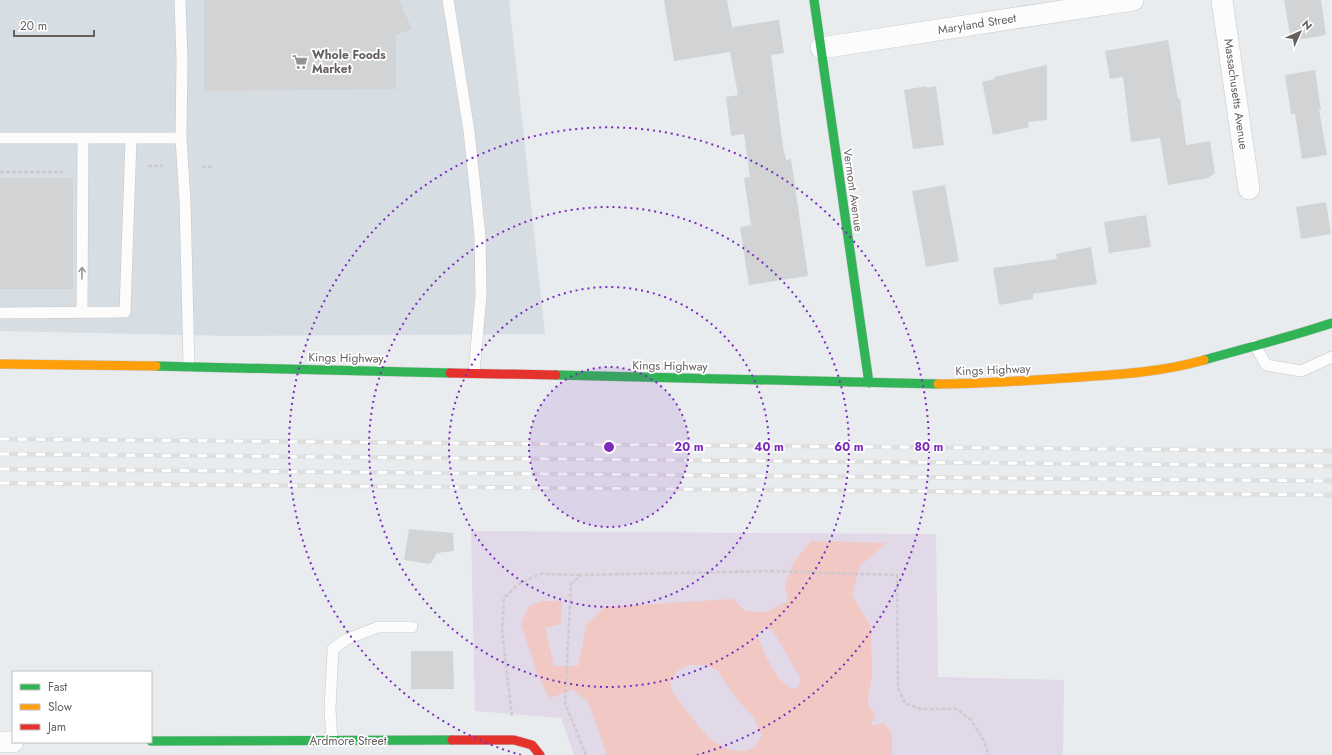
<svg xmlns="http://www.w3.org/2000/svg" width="1332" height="755" viewBox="0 0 1332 755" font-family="Jost,sans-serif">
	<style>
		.commercial { fill: #d6dde3 }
		.green { fill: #e1d8e8 }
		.water { fill: #f1c8c4; fill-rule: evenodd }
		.building { fill: #d2d3d5 }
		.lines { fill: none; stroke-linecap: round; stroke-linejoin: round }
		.lane-casing { stroke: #c7c7c8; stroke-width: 12 }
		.street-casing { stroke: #c7c7c8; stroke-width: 22 }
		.fast-casing { stroke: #c9c9ca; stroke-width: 10 }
		.slow-casing { stroke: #c9c9ca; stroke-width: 10 }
		.jam-casing { stroke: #c9c9ca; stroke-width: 10 }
		.path { stroke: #cecbcf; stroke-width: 2.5; stroke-dasharray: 4 2; stroke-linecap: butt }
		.lane { stroke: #fcfcfc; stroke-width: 11 }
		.street { stroke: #fcfcfc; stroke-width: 21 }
		.fast { stroke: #30b455; stroke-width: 9 }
		.slow { stroke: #ff9f0a; stroke-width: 9 }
		.jam { stroke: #e5322d; stroke-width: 9 }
		.rail-casing { stroke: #dfdfdf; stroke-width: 4.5 }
		.rail { stroke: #fff; stroke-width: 3; stroke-dasharray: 9; stroke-linecap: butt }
		.oneway { stroke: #9a9796 }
		.ring { fill: none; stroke: #7b2cbf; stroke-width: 2; stroke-dasharray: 2 4 }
		.labels { text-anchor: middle; stroke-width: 3.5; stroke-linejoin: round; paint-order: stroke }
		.street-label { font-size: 12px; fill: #66605f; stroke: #fff }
		.poi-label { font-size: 12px; font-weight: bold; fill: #66605f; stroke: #fff; text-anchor: start }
		.centre { fill: #7b2cbf; stroke: #fff; stroke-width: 2 }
		.ring-label { font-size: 12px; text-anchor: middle; font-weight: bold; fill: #7b2cbf; stroke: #fff; stroke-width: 3.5; stroke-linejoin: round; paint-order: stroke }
	</style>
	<rect width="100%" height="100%" fill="#e9ecee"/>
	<path class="commercial" d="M0,0H509L545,334L234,336L0,331Z"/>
	<path class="green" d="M471,531L936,534L938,677L1064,680L1063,755H574L561,718L475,711Z"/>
	<path class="water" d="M811,541L886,543L860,566L852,595L871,627L872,676L867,703L875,715L870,726L883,723L892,732V755H607L588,701L577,694L573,690L549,698L537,672L521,624L529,606L542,601H562L561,624L545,628L554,666H578L587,624L605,607L733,599L745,611L766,612L788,601L785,585L794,562ZM763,629H772L801,679L798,688L792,689L779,679L765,655L757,635ZM688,665H704L716,669L736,698L753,716L762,736L756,746L745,751L729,750L710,739L700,728L672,692L670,681L678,670Z"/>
	<path class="building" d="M204,0H399L412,29L396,35V89L204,91Z
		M664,0H727L732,27L779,20L784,53L771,55L783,147L786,160L791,159L808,276L749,285L740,227L751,225L744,178L750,177L744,134L731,136L726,97L738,95L730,52L674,61Z
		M1284,0H1321L1326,35L1291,41Z
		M1168,40L1178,99L1180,98L1186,145L1210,141L1215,173L1208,178L1168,185L1160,138L1131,142L1123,77L1110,79L1105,51Z
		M1047,65V120L1028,122L1029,127L993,135L982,82L995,79L994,77Z
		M1315,70L1321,110H1319L1327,155L1302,159L1295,114H1291L1285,75Z
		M927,86V88L936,86L944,145L913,149L904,90Z
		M0,178H73V289H0Z
		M945,185L959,261L926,267L912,191Z
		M1326,202L1331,234L1301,239L1296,207Z
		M1146,215L1151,247L1109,253L1104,222Z
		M1091,247L1097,284L1033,294V299L999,305L993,268L1057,259L1056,254Z
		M409,529L453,533L454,551L437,553L430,564L404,560Z
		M411,651H453L454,689H411Z"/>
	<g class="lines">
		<defs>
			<path id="lane" d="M180,0L182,60L181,138L185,201L189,366
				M448,0L469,131L480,236L481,295L474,373
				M0,138H181
				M82,312L83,138
				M0,313L125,312L131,139
				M1255,345L1266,365L1301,371L1332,357
				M332,741L330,709L333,649L345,640L378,627H412"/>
			<path id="street" d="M1222,0L1249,189
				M821,48L1133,0
				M0,742H13"/>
			<path id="fast" d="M814,0L869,383
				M1204,360C1246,348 1290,337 1332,323
				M156,366L450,373
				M556,375L938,384
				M151,741L452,740"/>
			<path id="slow" d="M0,364L156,366
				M938,384C981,384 1023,381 1065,378C1111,375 1159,373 1204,360"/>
			<path id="jam" d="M450,373L556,375
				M452,740H514L532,745L540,755"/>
		</defs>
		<use href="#lane" class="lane-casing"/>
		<use href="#street" class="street-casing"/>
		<use href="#fast" class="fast-casing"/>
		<use href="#slow" class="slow-casing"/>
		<use href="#jam" class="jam-casing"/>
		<path class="path" d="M148,166H163
			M202,167H212
			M0,172H63
			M512,716L502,631L504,598L517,585L540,574L581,575
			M586,755L565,703L571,584L581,575L770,571L897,575L898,688L905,703L920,709H957L971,720L983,739L989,755"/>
		<use href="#lane" class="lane"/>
		<use href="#street" class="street"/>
		<use href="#fast" class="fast"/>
		<use href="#slow" class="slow"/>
		<use href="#jam" class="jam"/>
		<defs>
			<path id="rail" d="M0,439L1332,451
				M0,454L1332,466
				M0,469L1332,481
				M0,483L1332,495"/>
		</defs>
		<use href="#rail" class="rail-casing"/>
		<use href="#rail" class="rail"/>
	</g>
	<defs><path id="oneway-shaft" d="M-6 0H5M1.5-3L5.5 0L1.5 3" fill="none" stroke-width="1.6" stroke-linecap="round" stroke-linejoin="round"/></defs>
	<use class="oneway" href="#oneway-shaft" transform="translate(82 273) rotate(-89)"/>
	<circle cx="609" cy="447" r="80" fill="#7b2cbf" fill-opacity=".12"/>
	<g class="ring">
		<circle cx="609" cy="447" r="80"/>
		<circle cx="609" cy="447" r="160"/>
		<circle cx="609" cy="447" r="240"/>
		<path d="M521 755A320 320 0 1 1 697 755"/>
	</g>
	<defs>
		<symbol id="supermarket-bare" viewBox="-9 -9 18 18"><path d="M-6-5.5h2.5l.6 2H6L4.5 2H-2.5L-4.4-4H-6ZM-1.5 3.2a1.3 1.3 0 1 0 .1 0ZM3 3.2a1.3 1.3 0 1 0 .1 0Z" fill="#949191" stroke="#fff" stroke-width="2.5" paint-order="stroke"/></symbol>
	</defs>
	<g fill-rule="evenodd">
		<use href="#supermarket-bare" x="289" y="51" width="22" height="22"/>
	</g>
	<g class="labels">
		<g class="street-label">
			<text transform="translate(977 24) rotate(-9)" y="4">Maryland Street</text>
			<text transform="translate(1236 94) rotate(82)" y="4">Massachusetts Avenue</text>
			<text transform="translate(853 190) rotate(82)" y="4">Vermont Avenue</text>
			<text transform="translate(346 358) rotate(1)" y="4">Kings Highway</text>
			<text transform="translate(670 366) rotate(1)" y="4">Kings Highway</text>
			<text transform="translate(993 370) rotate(-2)" y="4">Kings Highway</text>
			<text x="348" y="745">Ardmore Street</text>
		</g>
		<g class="poi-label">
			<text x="312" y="59">Whole Foods<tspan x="312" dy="14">Market</tspan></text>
		</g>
	</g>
	<circle cx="609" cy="447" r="6" class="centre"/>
	<g class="ring-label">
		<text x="689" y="451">20 m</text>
		<text x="769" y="451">40 m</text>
		<text x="849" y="451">60 m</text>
		<text x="929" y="451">80 m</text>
	</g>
	<rect x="12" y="671" width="140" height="72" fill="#ffffff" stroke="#c2bfbf"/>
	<rect x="20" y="684" width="20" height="6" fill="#30b455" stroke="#c2bfbf"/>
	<text x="48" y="691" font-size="12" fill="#66605f">Fast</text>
	<rect x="20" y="704" width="20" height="6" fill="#ff9f0a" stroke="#c2bfbf"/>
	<text x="48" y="711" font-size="12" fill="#66605f">Slow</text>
	<rect x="20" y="724" width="20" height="6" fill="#e5322d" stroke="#c2bfbf"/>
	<text x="48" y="731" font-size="12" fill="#66605f">Jam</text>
	<g transform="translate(1300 32) rotate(45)" stroke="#ffffff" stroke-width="3" paint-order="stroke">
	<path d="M0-3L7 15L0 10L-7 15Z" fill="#66605f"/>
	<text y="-6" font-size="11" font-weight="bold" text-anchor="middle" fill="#66605f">N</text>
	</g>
	<path d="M14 30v6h80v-6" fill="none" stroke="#66605f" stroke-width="2"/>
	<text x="20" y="30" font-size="12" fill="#66605f" stroke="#ffffff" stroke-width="3" paint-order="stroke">20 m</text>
</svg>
